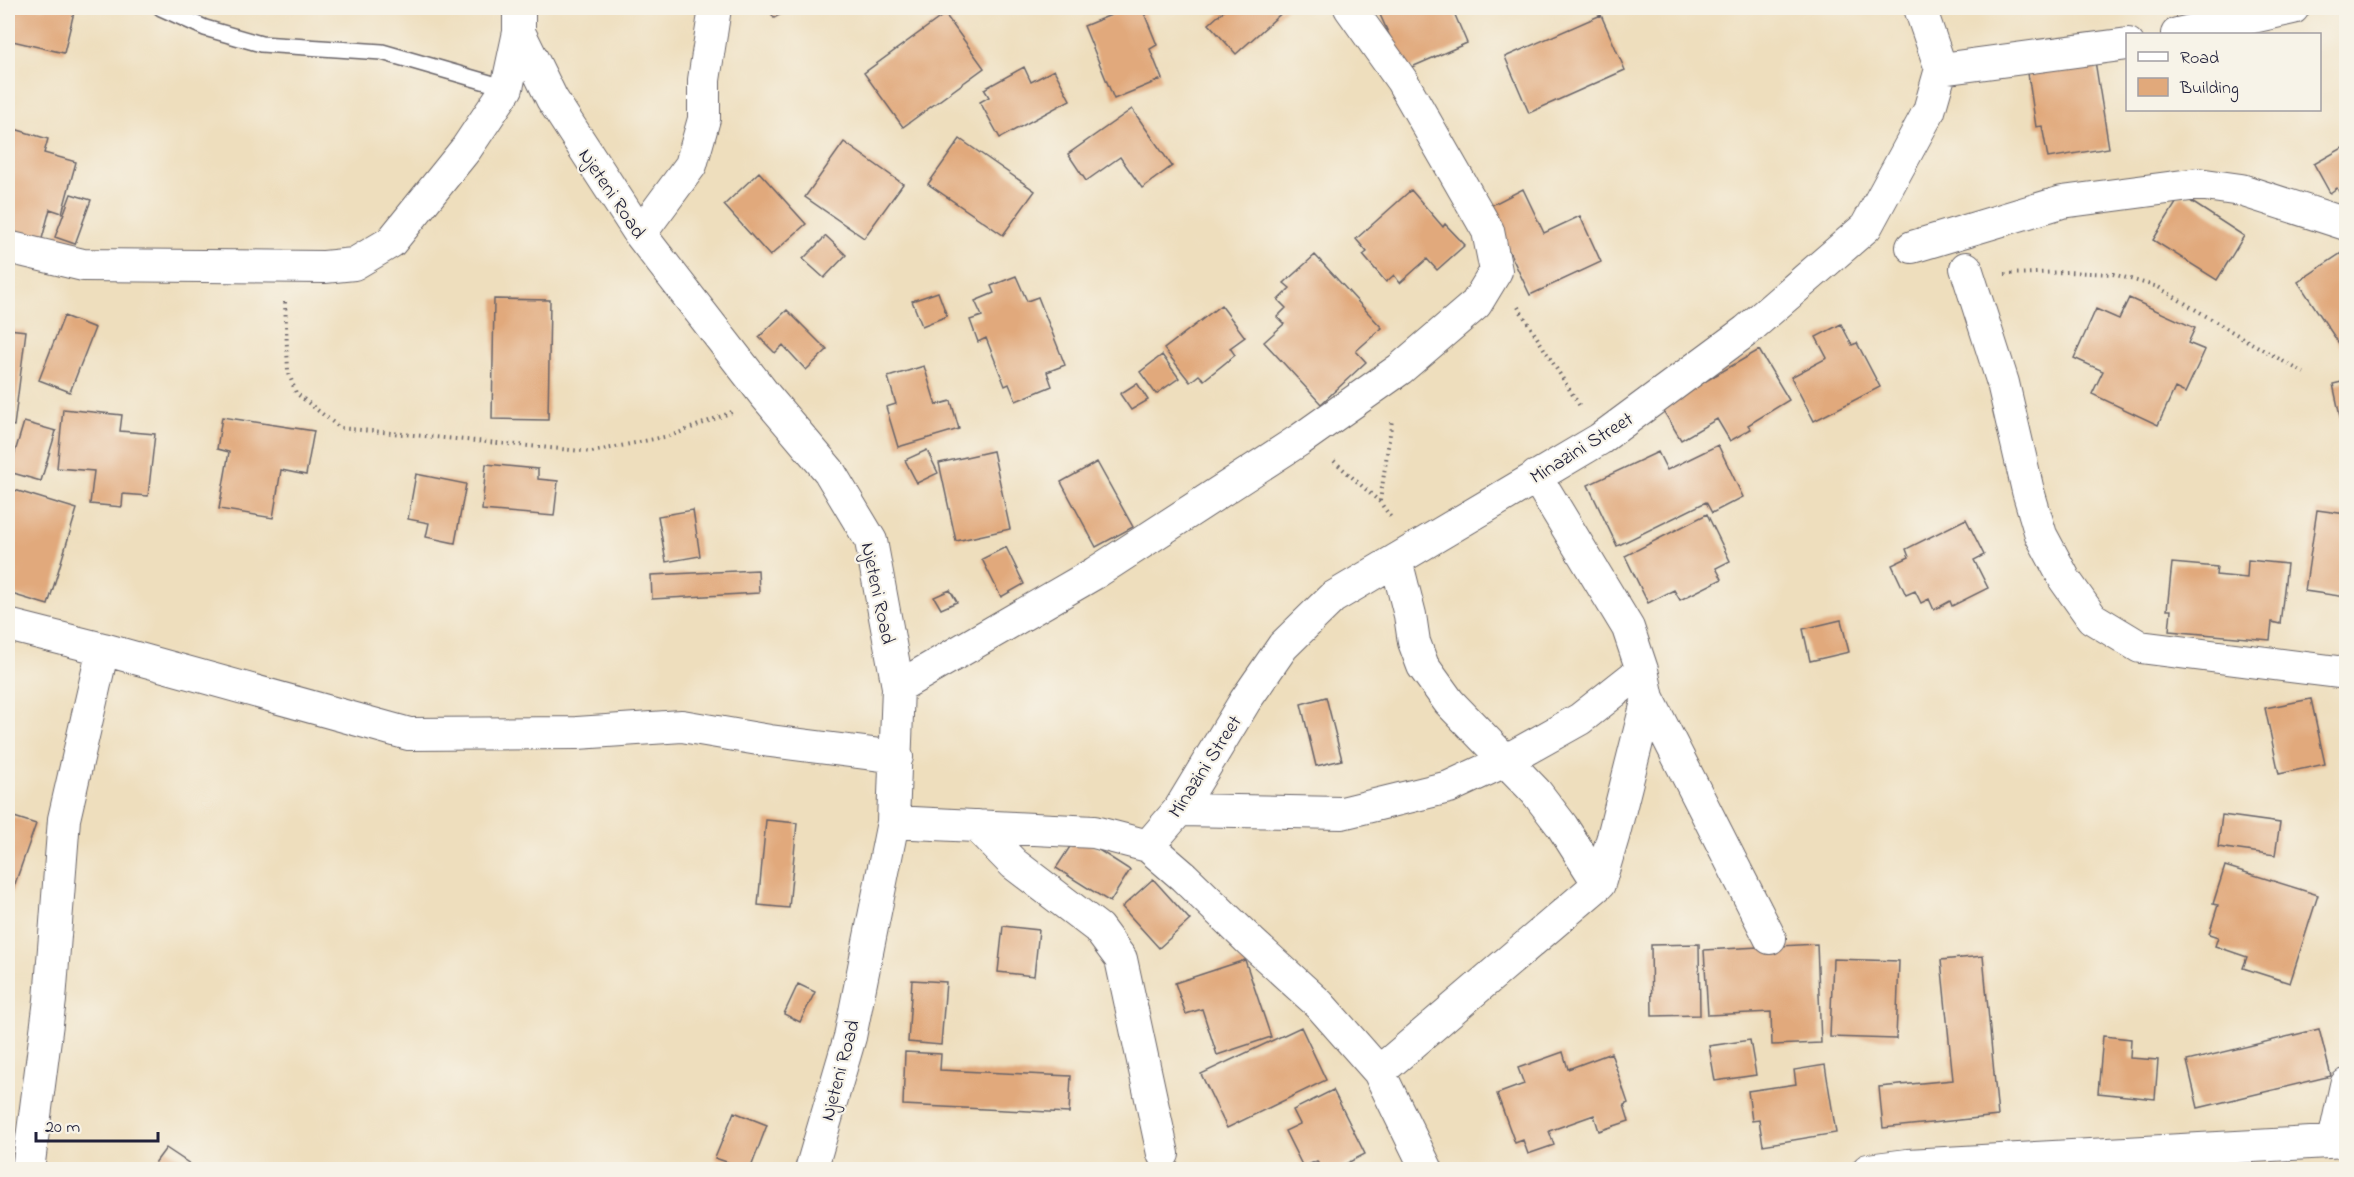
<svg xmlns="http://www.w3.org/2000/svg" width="2354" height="1177" viewBox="0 0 2354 1177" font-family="'Indie Flower',sans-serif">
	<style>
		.building { fill: #e1a97b }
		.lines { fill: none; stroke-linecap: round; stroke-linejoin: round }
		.service-casing { stroke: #696468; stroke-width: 18 }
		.minor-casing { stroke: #696468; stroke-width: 34 }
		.path { stroke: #696468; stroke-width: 4; stroke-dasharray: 1.5 4.5; stroke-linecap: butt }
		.service { stroke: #fff; stroke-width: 15 }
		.minor { stroke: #fff; stroke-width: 32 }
		.labels { text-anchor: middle; stroke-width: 4.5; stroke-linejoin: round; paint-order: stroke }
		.street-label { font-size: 20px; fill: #22223b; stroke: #f7f3e8 }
	</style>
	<rect width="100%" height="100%" fill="#f7f3e8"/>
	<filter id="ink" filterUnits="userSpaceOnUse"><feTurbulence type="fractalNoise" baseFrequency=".0167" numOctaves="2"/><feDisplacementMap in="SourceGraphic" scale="12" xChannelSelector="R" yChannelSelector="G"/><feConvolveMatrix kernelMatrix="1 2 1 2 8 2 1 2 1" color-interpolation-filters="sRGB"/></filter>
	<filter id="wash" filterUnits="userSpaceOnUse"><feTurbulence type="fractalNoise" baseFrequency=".008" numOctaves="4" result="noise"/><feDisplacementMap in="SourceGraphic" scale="24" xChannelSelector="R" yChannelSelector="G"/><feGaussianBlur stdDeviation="1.35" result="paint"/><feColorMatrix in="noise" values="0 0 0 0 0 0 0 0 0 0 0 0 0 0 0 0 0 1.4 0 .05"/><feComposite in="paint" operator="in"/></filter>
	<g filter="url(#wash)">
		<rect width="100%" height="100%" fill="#eedebd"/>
		<g id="blocks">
			<path class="building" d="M8,8H75L64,53L8,40Z
				M768,8H792L774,18Z
				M1128,8H1142L1157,45L1150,49L1162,79L1114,99L1084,26Z
				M1227,8H1287L1236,54L1209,24Z
				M1377,8H1452L1467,43L1405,70Z
				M945,14L984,68L903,127L864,73Z
				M1601,15L1625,70L1529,113L1505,57Z
				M2095,61L2109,148L2048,158L2042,126L2036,127L2028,73Z
				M1024,67L1031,82L1054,70L1070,100L1000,138L980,102L989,97L984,89Z
				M1132,109L1172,166L1142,188L1120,157L1086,181L1068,154Z
				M8,127L48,139L44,153L76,162L62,213L50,209L39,250L8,242Z
				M960,139L1035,191L1003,235L928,184Z
				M844,142L903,184L864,238L805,197Z
				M2346,146V200L2344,201L2337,188L2330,193L2314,164Z
				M759,172L806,224L770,256L724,205Z
				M1523,189L1544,233L1580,216L1601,262L1530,295L1488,207Z
				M1411,190L1443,227L1445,224L1465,245L1437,270L1427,259L1400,283L1394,275L1386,282L1363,255L1367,252L1356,239Z
				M71,194L91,200L75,244L55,237Z
				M2181,195L2244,236L2217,280L2153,240Z
				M826,236L846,255L824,278L803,259Z
				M2346,250V354L2298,282Z
				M1315,255L1382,328L1356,351L1366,362L1321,404L1264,342L1284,324L1277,317L1286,308L1278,300L1290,288L1284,283Z
				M1016,276L1027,301L1038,297L1065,365L1047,372L1052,386L1016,401L1009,384L1005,386L986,338L978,342L970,320L982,316L975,301L994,293L991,286Z
				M938,292L947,316L922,326L912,301Z
				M2129,298L2195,328L2188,343L2205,350L2185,393L2175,388L2158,425L2092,394L2103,371L2074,358L2096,309L2119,319Z
				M494,299L550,300L548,420L492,419Z
				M1221,305L1245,337L1230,348L1235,355L1204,380L1199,375L1190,382L1164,349Z
				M787,310L827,350L806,370L783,345L775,353L759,337Z
				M64,316L95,328L70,392L39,380Z
				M1841,324L1852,345L1857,343L1880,387L1814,421L1791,377L1827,358L1816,337Z
				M8,329L26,331L14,426L8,425Z
				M1759,350L1789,400L1748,425L1751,429L1730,441L1717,419L1681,440L1661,407Z
				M1162,355L1179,378L1156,394L1140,372Z
				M924,366L936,405L951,401L959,429L898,447L886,407L896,404L888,377Z
				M2346,381V420L2341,421L2333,384Z
				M1137,383L1148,400L1131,410L1120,394Z
				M63,409L122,415L120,431L155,434L148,496L123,494L122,507L90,504L94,471L57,468Z
				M222,417L314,431L306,475L281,470L273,518L219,509L229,452L217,449Z
				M24,422L56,431L41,481L9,472Z
				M1718,445L1743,497L1712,513L1706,502L1617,546L1588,485L1658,452L1667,470Z
				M927,450L938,473L917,483L905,460Z
				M993,451L1010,529L956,541L939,463Z
				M1097,462L1133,527L1096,547L1061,482Z
				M486,464L538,469V479L558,481L554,516L482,510Z
				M416,474L466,484L455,543L426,537L429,523L408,519Z
				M8,488L77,509L48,605L8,593Z
				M693,510L700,556L666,562L658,516Z
				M2317,510L2346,514V597L2305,591Z
				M1707,514L1730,561L1716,568L1722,579L1680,600L1674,590L1648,603L1625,556Z
				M1966,519L1984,555L1974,560L1988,588L1952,606L1950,601L1934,610L1929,599L1921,603L1915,591L1906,595L1892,565L1909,557L1906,549Z
				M1006,547L1024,584L1001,597L982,559Z
				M2248,560L2287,564L2280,624L2272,622L2270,640L2169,631L2171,610H2167L2172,563L2217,567L2216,575L2247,578Z
				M758,570L759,593L652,599L651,575Z
				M950,590L957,602L941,609L934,597Z
				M1841,620L1849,652L1810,661L1803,629Z
				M1326,697L1342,760L1316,766L1301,704Z
				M2311,699L2325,764L2279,774L2265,708Z
				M8,815L36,824L10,898L8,897Z
				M2222,815L2280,823L2275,855L2218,847Z
				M766,820L797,823L789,908L758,905Z
				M1077,836L1130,870L1110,902L1056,868Z
				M2225,866L2318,895L2290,983L2243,968L2247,957L2215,946L2218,937L2209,934L2218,905L2213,904Z
				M1153,879L1190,920L1159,948L1122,907Z
				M1003,926L1039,930L1034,976L998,972Z
				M1699,944L1700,1015L1652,1016L1651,945Z
				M1817,944L1821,1043L1772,1045L1771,1012L1708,1015L1704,950Z
				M1983,956L1998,1116L1883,1128L1879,1087L1953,1080L1941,960Z
				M1833,959L1899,961L1896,1039L1830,1037Z
				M1245,960L1271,1037L1217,1055L1202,1009L1186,1014L1175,983Z
				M912,980L946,982L941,1045L908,1042Z
				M798,984L815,992L800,1022L784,1014Z
				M1301,1027L1326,1080L1227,1128L1201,1074Z
				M2319,1029L2331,1076L2198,1108L2187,1061Z
				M2103,1036L2131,1039L2130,1058L2158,1060L2155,1099L2098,1093Z
				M1750,1040L1756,1075L1715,1081L1709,1046Z
				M905,1052L941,1054L940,1070L1071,1076L1069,1113L903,1105Z
				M1563,1052L1568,1069L1611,1053L1628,1103L1624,1105L1629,1121L1599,1131L1594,1115L1549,1131L1554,1145L1528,1154L1523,1140L1515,1143L1497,1094L1524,1084L1518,1068Z
				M1825,1065L1836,1133L1763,1145L1759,1120L1752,1121L1748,1091L1796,1084L1794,1070Z
				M1333,1090L1365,1154L1334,1170H1321L1317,1161L1303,1167L1285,1131L1300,1124L1293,1110Z
				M734,1112L767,1125L750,1170L715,1158Z
				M166,1148L199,1170H162L155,1163Z"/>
		</g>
	</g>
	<g filter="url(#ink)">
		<use href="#blocks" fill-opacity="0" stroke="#696468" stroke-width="1.5"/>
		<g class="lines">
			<defs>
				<path id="service" d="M161,8L205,28L261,44L382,52L507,88"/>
				<path id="minor" d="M519,8V32L552,99L640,234L764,394L829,471L871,541L898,687L893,822L850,1037L811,1170
					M2177,34L2293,8
					M1941,69L2128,44
					M640,234L691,165L704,119V80L715,8
					M8,247L83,265L324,267L354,264L391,242L466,149L507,88L519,32
					M1912,247L2062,202L2198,184L2241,190L2346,224
					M1966,268L2003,383L2028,491L2041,535L2065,580L2092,618L2140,647L2346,673
					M1396,560L1410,615L1414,642L1423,666L1449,702L1536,792L1562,826L1599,884
					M8,625L103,649L409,734L577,733L682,726L770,741L897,757
					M898,687L1095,573L1301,439L1400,369L1476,304L1496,271L1488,231L1402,81L1350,8
					M1648,698L1770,938
					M1179,810L1342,813L1449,787L1505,761L1580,719L1642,670
					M893,822L1094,832L1148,846L1184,877L1251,942L1319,1004L1379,1072L1427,1170
					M977,826L1014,864L1098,928L1121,959L1163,1154
					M1148,846L1179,810L1245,701L1283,646L1332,598L1600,439L1746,331L1866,227L1929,111L1941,69L1920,8
					M1379,1072L1599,884L1613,837L1648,698L1642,670L1628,628L1536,476
					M2334,1141L2346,1085
					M28,1170L50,1000L64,819L103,649
					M1868,1170L1908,1165L2346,1141"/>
			</defs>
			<use href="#service" class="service-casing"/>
			<use href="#minor" class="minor-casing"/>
			<path class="path" d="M2005,274L2068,272L2113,274L2158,287L2246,340L2304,373
				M285,302L288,371L296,393L340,428L592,452L673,435L732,412
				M1518,307L1581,408
				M1334,461L1380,502L1392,519
				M1380,501L1392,420"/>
			<use href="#service" class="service"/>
			<use href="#minor" class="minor"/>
		</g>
	</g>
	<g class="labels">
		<g class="street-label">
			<text transform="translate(613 193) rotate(56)" y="7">Njeteni Road</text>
			<text transform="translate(1581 447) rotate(-32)" y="7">Minazini Street</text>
			<text transform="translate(879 593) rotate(78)" y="7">Njeteni Road</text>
			<text transform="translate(1204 766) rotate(-57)" y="7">Minazini Street</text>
			<text transform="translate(839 1070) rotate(-75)" y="7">Njeteni Road</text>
		</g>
	</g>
	<rect width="2354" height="1177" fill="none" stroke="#f7f3e8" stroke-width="30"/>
	<rect x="2126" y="33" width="195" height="78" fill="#f7f3e8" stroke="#a29fa3" stroke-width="1.5"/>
	<rect x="2138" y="52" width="30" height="9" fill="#ffffff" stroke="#a29fa3" stroke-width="1.5"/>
	<text x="2180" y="63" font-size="18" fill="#22223b">Road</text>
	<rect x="2138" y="78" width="30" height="18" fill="#e1a97b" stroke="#a29fa3" stroke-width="1.5"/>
	<text x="2180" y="93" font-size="18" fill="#22223b">Building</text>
	<path d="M36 1132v9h122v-9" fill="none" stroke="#22223b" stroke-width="3"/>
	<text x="45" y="1132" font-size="18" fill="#22223b" stroke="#f7f3e8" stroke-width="4.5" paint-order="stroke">20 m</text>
</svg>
